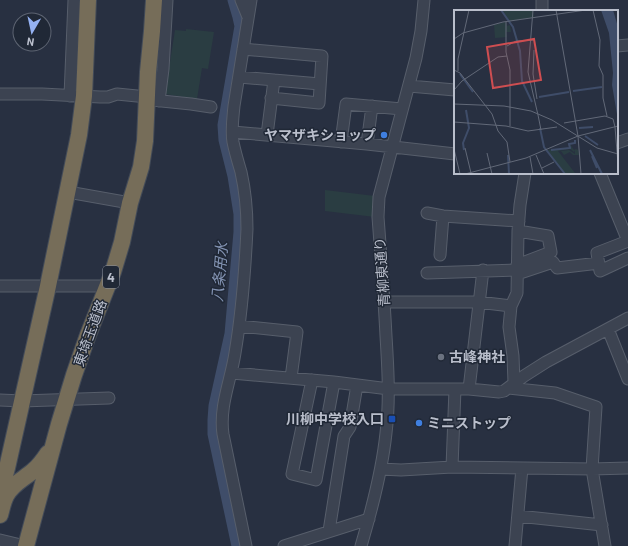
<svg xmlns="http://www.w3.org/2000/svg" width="628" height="546" viewBox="0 0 628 546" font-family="Barlow,'Noto Sans JP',sans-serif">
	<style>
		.green { fill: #2a3d42 }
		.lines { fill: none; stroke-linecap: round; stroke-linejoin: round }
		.river { stroke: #3f4d69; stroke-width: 13 }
		.minor-casing { stroke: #575e6b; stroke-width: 13 }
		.highway-casing { stroke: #434b58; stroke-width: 18 }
		.minor { stroke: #3c4351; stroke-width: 11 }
		.highway { stroke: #766d59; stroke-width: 16 }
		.shop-dot { fill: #3f7fe0; stroke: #202836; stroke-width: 1.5 }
		.worship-dot { fill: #6b7280; stroke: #202836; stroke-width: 1.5 }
		.transit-dot { fill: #1a4fb4; stroke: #202836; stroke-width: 1.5 }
		.labels { text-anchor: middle; stroke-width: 3; stroke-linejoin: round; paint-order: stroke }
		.shield { fill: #202836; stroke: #8b919e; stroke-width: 1 }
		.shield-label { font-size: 13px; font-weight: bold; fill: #b9becb }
		.poi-label { font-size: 14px; font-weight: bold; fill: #b9becb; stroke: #202836; text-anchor: end }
		.street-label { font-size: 14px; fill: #b9becb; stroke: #202836 }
		.water-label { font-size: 15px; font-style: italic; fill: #8292b1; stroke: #202836 }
		.inset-river { fill: none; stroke: #3f4d69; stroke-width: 2 }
		.inset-road { fill: none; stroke: #626978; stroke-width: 1 }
		.view { fill: #cf4e51; fill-opacity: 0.15; stroke: #cf4e51; stroke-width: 2 }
		.inset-edge { fill: none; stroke: #b9becb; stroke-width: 2 }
	</style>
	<rect width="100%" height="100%" fill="#283041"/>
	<path class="green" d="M186,29L214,32L208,69L202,68L197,99L165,94L175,30L186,31Z
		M325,190L375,196V217L325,211Z"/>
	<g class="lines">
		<path class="river" d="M234,0L239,17L241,26L224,125L225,140L234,176L240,214V232L231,334L215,406L214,420V434L238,546"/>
		<defs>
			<path id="minor" d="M241,0L248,17
				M542,11V0
				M617,46L628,45
				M243,49L322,56L319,103L271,98
				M239,77L320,84
				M409,86L455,90
				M0,94H42L100,97H108L117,94L147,97
				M70,96L74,0
				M152,100L191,104L211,107
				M159,101L163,69L167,0
				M233,132L367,144L455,154
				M267,135L274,80
				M341,142L346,104L402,109
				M617,143L628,139
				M367,144L372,106
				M600,173L628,241
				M68,192L130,203
				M427,213L443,216L519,221
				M628,241L597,253L600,271L628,258
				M440,255L443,216
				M517,265L551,252L548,236L518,231
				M427,273L517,270
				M517,274L553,262L557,268L599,263
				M0,286H108
				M384,302H478L511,306L517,293L518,231L520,205L525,173
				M511,306L509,327L513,356L514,383
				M239,326L297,332L291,378
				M608,329L628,379
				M232,373L334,382L389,389H469L499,392L504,391L524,376L546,362L628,318
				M312,380L292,474L316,480L334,382
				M508,388L555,393L596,407L592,469L605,546
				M469,389L483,270
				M0,400L22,401L109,398
				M452,467L455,389
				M381,469L401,470L452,467L592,469L628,468
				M518,516L602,525
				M329,531L344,436L350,427L357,385
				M0,540L25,546
				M246,546L223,434C219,406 231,380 235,353C242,312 245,271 247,229C247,210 245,190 241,172C238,162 235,152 233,142C231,130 233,117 234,106L251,0
				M284,546L369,519
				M361,546C372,509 382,472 386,433C390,401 388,368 386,336C384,296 381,257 378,217L379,197L416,58L421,31L424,0
				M515,546L522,468"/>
			<path id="highway" d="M0,494L7,468L48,286L79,135L84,96L88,0
				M0,515C2,508 3,502 6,496C12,484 24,479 34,470C40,465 44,459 48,453
				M26,546L59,424L74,375L88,335L113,272L122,242L130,203L141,167L145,141L148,72L152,31L154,0"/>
		</defs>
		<use href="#minor" class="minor-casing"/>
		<use href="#highway" class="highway-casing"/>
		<use href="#minor" class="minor"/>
		<use href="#highway" class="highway"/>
	</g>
	<g class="shop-dot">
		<circle cx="384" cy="135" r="4"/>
		<circle cx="419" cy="423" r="4"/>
	</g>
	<circle class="worship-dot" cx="441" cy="357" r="4"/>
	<rect class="transit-dot" x="388" y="415" width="8" height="8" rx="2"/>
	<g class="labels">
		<rect class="shield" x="103" y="266" width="16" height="22" rx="3"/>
		<g class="shield-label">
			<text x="111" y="282">4</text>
		</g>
		<g class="poi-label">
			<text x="376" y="140">ヤマザキショップ</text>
			<text x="449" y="362" text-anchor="start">古峰神社</text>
			<text x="384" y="424">川柳中学校入口</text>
			<text x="427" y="428" text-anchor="start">ミニストップ</text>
		</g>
		<g class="street-label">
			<text transform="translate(382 272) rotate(-94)" y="5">青柳東通り</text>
			<text transform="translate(90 333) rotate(-70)" y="5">東埼玉道路</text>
		</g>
		<g class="water-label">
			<text transform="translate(220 272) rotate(-85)" y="5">八条用水</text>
		</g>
	</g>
	<g transform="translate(454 10)">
		<rect width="164" height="164" fill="#283041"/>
		<path d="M48,0H79L80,7L56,11ZM52,12L53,16L56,15L57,22H52L53,27L41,28L40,15ZM116,134L120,140L122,139L124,140V137L125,145H119L116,142L110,145L107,141L115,140L121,144V140L120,142L116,139L104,141L121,163L111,164L93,140L116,138Z" fill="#2a3d42"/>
		<path d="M147,0H159L164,17V110L158,75L159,63L155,23Z" fill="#3f4d69"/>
		<path class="inset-river" d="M47,0L59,17L66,41L68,71L78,92M6,64L19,82M119,81L148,77M85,87L115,82M86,118L90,137L111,164M125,118L139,117M131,126L144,135M10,140L9,133L15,118L12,100M97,140L116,138L115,134L121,133V130M136,140L148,164M54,145L55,164M138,146L143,158"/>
		<path class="inset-road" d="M79,0L74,62L84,105M102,0L124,126M139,0L146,30L145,56L149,65V88L153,106M52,12V42L56,60V116M0,29L9,23L49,12L132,0M53,36L62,31L81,30M80,40L79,64L83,89M0,60L6,63L38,104L44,121L53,132L56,152M4,61V49L15,0M0,80L8,71L44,47L53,46M0,94L50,96L77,101L98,110L143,138L164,144M84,105L87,120M0,112L52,116L74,121L103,117M110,113L151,106L159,109L161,117M161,117L164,154M124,126L127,164M11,138L17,163M0,139L6,164M33,143L38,164M82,145L90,164M76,147L79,164M88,158L100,152M11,164L72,148L124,126L164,116"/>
		<path class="view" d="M80,29L87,70L39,78L33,37Z"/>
		<rect width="164" height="164" class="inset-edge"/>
	</g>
	<g transform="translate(32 32) rotate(189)"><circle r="19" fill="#202836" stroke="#5d6472"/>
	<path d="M0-3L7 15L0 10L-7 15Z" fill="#95b2f3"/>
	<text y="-6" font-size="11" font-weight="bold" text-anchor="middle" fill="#b9becb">N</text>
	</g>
</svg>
